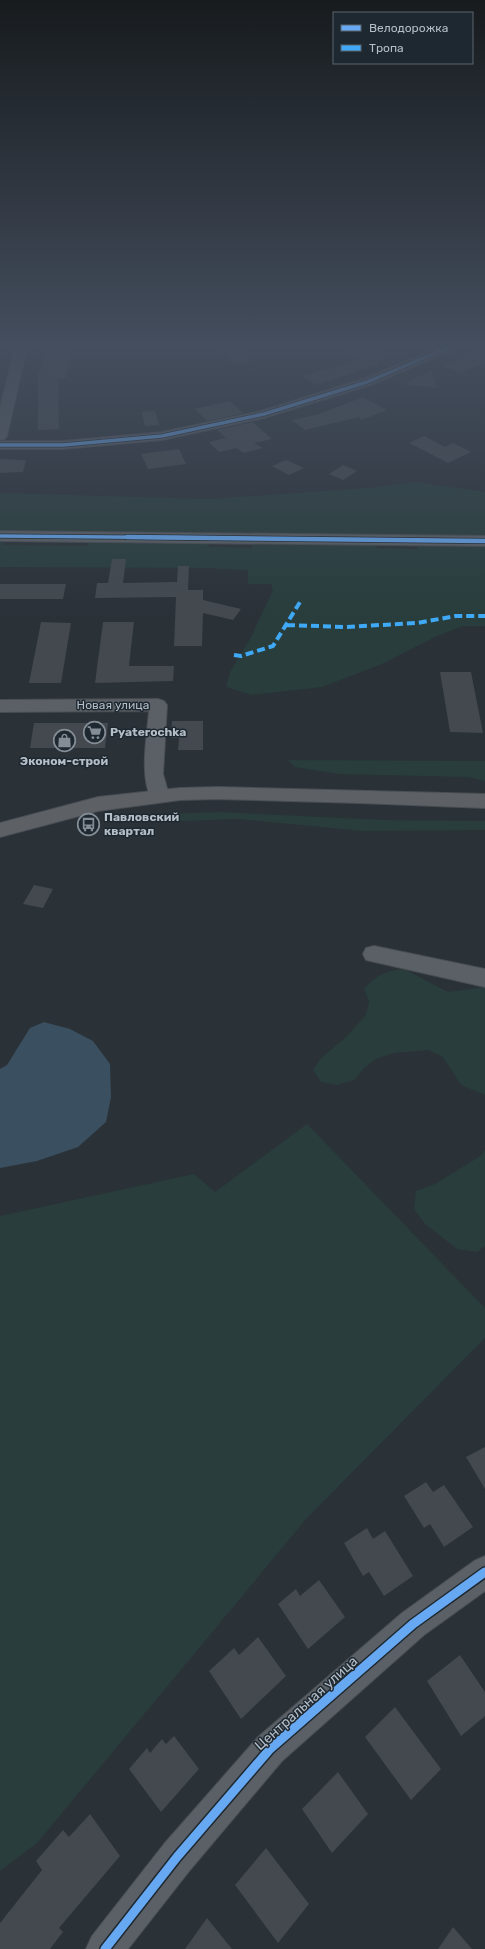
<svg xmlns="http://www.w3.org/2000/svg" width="485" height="1949" viewBox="0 0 485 1949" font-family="Rubik,sans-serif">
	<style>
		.green { fill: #283d3c }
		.water { fill: #3a4f60 }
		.building { fill: #43494e }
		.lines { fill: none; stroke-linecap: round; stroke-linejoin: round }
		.minor-casing { stroke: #484d52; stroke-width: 2 }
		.major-casing { stroke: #484e54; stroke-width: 2 }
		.minor { fill: #5a6065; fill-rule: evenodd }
		.major { fill: #5d6166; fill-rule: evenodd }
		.quiet { stroke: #3fa9f5; stroke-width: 4; stroke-dasharray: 8 4; stroke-linecap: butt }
		.cycleway-far2-casing { stroke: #1e2831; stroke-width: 5 }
		.cycleway-far1-casing { stroke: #1e2831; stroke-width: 6 }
		.cycleway-casing { stroke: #1e2831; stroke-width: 12 }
		.cycleway-far2 { stroke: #66a8f1; stroke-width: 3.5 }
		.cycleway-far1 { stroke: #66a8f1; stroke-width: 4.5 }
		.cycleway { stroke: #66a8f1; stroke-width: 9 }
		.labels { text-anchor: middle; stroke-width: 3; stroke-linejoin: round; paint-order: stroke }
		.street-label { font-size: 12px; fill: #b4bec7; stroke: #1e2831 }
		.poi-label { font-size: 12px; font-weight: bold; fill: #b4bec7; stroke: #1e2831; text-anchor: start }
		.near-street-label { font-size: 14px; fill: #b4bec7; stroke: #1e2831 }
	</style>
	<rect width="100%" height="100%" fill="#2a3137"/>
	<path class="green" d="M415,482L485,492V539L0,534V493L209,499L368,488Z
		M0,542H3V545L87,546L88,543L209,544V547L252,548V545H376L377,548L418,549V546L485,547V626H463L437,636L382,664L322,687L252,695L226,687L230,672L251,637L273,590L271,584H248V570L208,568L0,567Z
		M288,760L485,761V781L468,777L338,774L295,767Z
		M220,812L385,820L485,821V830L363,831L237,819L183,821L168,819L162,814Z
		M404,969L448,992L485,987V1095L461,1085L443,1057L428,1050L394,1053L376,1059L364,1068L354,1080L337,1085L321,1082L313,1070L321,1058L346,1037L366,1015L369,1002L364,988C379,975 383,971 404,969Z
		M307,1124L485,1308V1338L307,1518L37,1843L0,1871V1216L194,1174L215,1192Z
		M485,1150V1246L477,1252L457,1249L425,1224L414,1209L416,1191L435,1184L482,1155Z"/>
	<path class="water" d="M44,1022L70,1029L93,1041L110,1064L111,1097L106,1122L78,1147L37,1161L0,1168V1069L7,1065L30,1028Z"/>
	<path class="building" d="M46,343H62L61,349L71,352L66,378H58L59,429L38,430V370H41Z
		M229,343H235L251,362L235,365L217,345Z
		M332,343H382L385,359L378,361L379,364L316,385L303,376L359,360Z
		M485,348V362L460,373L443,366Z
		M431,371L437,388L404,384L412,381L411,380Z
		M363,397L387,410L361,420L359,417L305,430L292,420L319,414Z
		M230,401L243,413L208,421L194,409Z
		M155,411L159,425L145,426L142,412Z
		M253,422L272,439L254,443L263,448L243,453L237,448L219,452L209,442L226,438L217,430Z
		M424,436L445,447L453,443L471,452L448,463L409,443Z
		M179,449L186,464L148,469L141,454Z
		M0,459L26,460L23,472L0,473Z
		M286,460L304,468L289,475L272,466Z
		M343,465L357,471L343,480L329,474Z
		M112,559H126L123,583L177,582L178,566H189L188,590H203V600L241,609L233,620L203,613L202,646H174L176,597L95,598L97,583H108Z
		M0,584H66L63,599H0Z
		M41,622L71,623L61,683H29Z
		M103,622H134L129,666H174L173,681L95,683Z
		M440,672H471L483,733L450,732Z
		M172,721H203V750H178L179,738H171Z
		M34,723H108L105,748H30Z
		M34,885L53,889L43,908L23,904Z
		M485,1447V1489L466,1457Z
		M426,1482L433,1492L444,1485L473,1527L444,1547L430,1524L424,1528L404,1496Z
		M367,1528L373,1539L385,1531L413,1576L384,1596L369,1572L363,1576L344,1543Z
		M319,1580L345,1617L308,1649L278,1604L296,1589L300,1596Z
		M258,1637L286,1676L241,1719L209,1671L234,1648L239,1655Z
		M460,1655L485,1692V1716L461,1736L427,1681Z
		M395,1707L441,1769L411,1800L365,1737Z
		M174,1736L199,1769L161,1812L129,1769L147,1748L150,1753L162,1739L166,1744Z
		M338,1772L368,1814L332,1853L302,1809Z
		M90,1814L120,1856L59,1928L63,1932L50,1949H0V1923L42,1870L36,1861L63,1830L69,1837Z
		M266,1848L309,1904L278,1943L235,1885Z
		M207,1918L232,1949H185Z
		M453,1927L472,1949H438Z"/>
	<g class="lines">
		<defs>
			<path id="minor" d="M16,343H28L7,436L5,439L0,440V408Z
				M449,343H465L463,346L371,385L264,418L162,440L63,449H0V441H63L162,432L261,411L363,379Z
				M0,531L485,536V546L0,541Z
				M158,699L164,701L167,705L163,774L169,795L166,800L159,802L152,800C139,777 147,736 149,711L0,712V700Z
				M374,946L485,969V987L366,960L363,954L366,948Z
				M485,1556V1591L424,1635L282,1761L190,1870L128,1949H86L92,1936L164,1844L258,1737L402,1613L474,1561Z"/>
			<path id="major" d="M217,787L485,794V808L360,803L217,799L180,800L98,811L0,837V823L98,797L180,788Z"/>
		</defs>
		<use href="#minor" class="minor-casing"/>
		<use href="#major" class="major-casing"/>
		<use href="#minor" class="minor"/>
		<use href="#major" class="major"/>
		<path class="quiet" d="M287,625L345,627L417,623L456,616H485
			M234,655L241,656L273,646L300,602"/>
		<defs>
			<path id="cycleway-far2" d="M0,445H63L162,436L264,414L367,382L459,343
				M0,536L224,538"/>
			<path id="cycleway-far1" d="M127,537L485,541"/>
			<path id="cycleway" d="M105,1949L177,1857L270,1749L413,1624L485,1572"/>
		</defs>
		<use href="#cycleway-far2" class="cycleway-far2-casing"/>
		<use href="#cycleway-far1" class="cycleway-far1-casing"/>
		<use href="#cycleway" class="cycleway-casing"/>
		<use href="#cycleway-far2" class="cycleway-far2"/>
		<use href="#cycleway-far1" class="cycleway-far1"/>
		<use href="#cycleway" class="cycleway"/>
	</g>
	<linearGradient id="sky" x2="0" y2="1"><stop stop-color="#171b1e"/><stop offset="0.56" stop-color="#444e5e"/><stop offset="1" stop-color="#444e5e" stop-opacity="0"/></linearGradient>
	<rect width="485" height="616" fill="url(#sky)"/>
	<defs>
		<symbol id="supermarket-ring" viewBox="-11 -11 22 22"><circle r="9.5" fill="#1e2831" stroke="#848d95" stroke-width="1.5"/><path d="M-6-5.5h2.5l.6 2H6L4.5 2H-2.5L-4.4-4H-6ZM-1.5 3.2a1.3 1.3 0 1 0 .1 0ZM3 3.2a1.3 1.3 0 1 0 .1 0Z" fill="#848d95"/></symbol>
		<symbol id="shop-ring" viewBox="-11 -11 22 22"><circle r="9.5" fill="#1e2831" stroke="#848d95" stroke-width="1.5"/><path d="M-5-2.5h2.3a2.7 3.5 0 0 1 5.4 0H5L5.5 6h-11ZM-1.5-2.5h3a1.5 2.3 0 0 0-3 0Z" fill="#848d95"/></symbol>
		<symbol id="bus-ring" viewBox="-11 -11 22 22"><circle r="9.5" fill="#1e2831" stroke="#848d95" stroke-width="1.5"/><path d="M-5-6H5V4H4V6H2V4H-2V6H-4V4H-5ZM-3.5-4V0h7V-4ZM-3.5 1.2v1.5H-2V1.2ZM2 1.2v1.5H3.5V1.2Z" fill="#848d95"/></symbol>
	</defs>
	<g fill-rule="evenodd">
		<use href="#supermarket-ring" x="82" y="720" width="25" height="25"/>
		<use href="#shop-ring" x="52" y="728" width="25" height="25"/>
		<use href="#bus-ring" x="76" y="812" width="25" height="25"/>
	</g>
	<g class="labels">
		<g class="street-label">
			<text x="113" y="709">Новая улица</text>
		</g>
		<g class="poi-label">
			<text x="110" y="736">Pyaterochka</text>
			<text x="64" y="765" text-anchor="middle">Эконом-строй</text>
			<text x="104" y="821">Павловский<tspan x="104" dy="14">квартал</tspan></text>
		</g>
		<g class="near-street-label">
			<text transform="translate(306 1703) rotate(-42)" y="5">Центральная улица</text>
		</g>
	</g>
	<rect x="333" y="12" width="140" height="52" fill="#1e2831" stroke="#5a646d"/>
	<rect x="341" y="25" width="20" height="6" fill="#66a8f1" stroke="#5a646d"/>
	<text x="369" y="32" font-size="12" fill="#b4bec7">Велодорожка</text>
	<rect x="341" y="45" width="20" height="6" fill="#3fa9f5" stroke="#5a646d"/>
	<text x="369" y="52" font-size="12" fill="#b4bec7">Тропа</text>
</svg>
